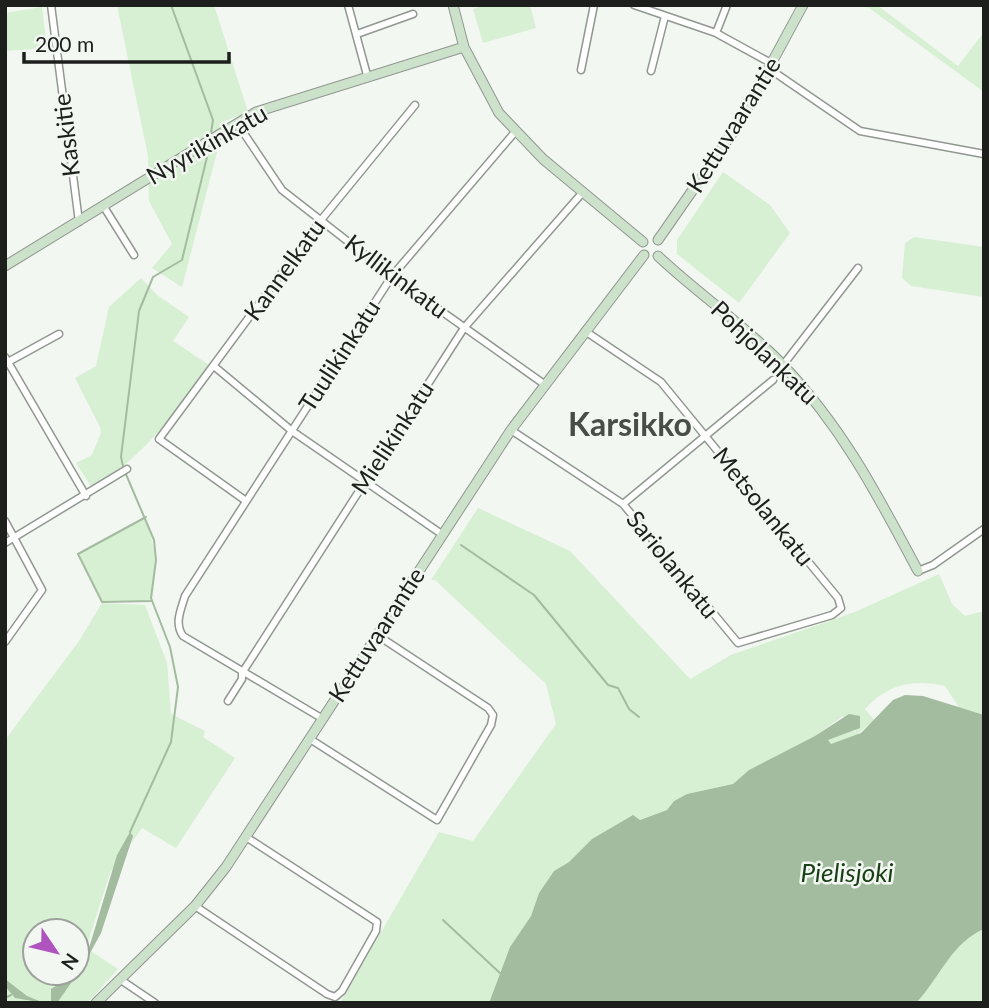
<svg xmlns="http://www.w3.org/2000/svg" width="989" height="1008" viewBox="0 0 989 1008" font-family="Lato,sans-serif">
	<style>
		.green { fill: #d7efd3; fill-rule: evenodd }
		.water { fill: #a3bb9f }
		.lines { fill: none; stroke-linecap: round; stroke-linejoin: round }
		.stream { stroke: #a3bb9f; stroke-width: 2 }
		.street-casing { stroke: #919791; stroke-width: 9 }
		.secondary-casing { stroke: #919791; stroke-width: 11 }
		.street { stroke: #fff; stroke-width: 6 }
		.secondary { stroke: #cde2ca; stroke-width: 9 }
		.labels { text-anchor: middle; stroke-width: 5; stroke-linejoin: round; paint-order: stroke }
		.street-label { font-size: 24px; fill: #1d1f1d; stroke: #f2f7f1 }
		.water-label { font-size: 26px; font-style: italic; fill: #1a3e16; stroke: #f2f7f1 }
		.district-label { font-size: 32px; font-weight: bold; fill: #484d47; stroke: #f2f7f1 }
	</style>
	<rect width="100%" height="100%" fill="#f2f7f1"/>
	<path class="green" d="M117,5H214L248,112L225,121L182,287L152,268L172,244L149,201L148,156Z
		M484,5H530L536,28L483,43L473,9Z
		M865,5H877L958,66L984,32V92Z
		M42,7L47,48L5,51V13Z
		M723,172L770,205L790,233L739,303L677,254V240Z
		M914,237L984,247V297L911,286L902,278L905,243Z
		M141,278L157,295L189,317L173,341L209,365C175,413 143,458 92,488L76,463L92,455L101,433L100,427L75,378L96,366L109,307Z
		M478,508L570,551L690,679L731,655L855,612L939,574L952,604L965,616L984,611V715L960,709L945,686C913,679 888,684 865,709L874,720L855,736L831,744L827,740L850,730L856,732L843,716L815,736L749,770L733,784L687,794L674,801L667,810L640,820L633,815L592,839L569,862L554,871L539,893L531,916L510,947L489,1003H340L439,832L473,841L556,724L546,684L435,580H431Z
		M146,517L155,554L152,601L102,602L78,554Z
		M102,603L145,605L167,663L171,714L205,731L203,737L235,758L176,848L142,828L110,873L86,948L118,969L91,999L85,1003H5V740L79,641ZM35,931H77V973H35Z
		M984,929V1003H916C940,978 951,943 984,929Z"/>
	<path class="water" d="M905,695L923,696L984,715V929C951,943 940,978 916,1003H489L510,947L531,916L539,893L554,871L569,862L592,839L633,815L640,820L667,810L674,801L687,794L733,784L749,770L815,736L849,714L860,716V728L828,740L831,744L861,733L893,700Z
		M130,832L133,836L101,933L83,966L57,1003H51V989L77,973L89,948L117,855Z
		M5,979L27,996L44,1003L15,998L5,986Z"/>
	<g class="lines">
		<path class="stream" d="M171,5L213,120L211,133
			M123,466L121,457L139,311L153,277L182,260L207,157
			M125,472L154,540L156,560L151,598L170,647L178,687L171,742L130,832
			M146,517L78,554L102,602L151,601
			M461,545L534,595L608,685L618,688L629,709L639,717
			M443,920L501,974
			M5,998L11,995"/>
		<defs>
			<path id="street" d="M51,5L79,222
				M348,5L367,75
				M634,5L716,33L769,62
				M716,33L727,5
				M357,34L413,14
				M581,70L594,5
				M771,70L860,131L984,154
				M651,71L665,16
				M237,123L282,190L392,276L544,384
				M104,207L134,255
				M5,357L86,496
				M8,362L59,334
				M783,365L858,268
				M215,367L292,431L443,535
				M511,430L623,504L738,643L832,615L841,608L838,598L661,382L585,331
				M246,501L159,439L321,220L415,105
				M623,504L773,380
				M5,521L42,590L5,642
				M5,543L127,469
				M918,571L933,565L984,529
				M228,701L242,679V673L464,328L583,192
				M323,719L183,636C174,623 181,610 185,596L392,276L515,132
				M310,739L437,820L491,725L493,715L488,708L377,635
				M195,906L327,994L335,997L342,991L376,931L377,922L246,837
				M121,980L155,1003"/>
			<path id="secondary" d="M453,5L464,47L499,113L543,159L643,242
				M658,240L738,125L803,5
				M658,256C698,294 745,325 783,365C843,428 878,496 918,571
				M5,266L256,112L464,47
				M96,1003L195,906L226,867L511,430L644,255"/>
		</defs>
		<use href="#street" class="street-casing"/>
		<use href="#secondary" class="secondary-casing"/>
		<use href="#street" class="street"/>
		<use href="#secondary" class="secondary"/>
	</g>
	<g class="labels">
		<g class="street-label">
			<text transform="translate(734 125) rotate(-58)" y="8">Kettuvaarantie</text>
			<text transform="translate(67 135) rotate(-97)" y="8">Kaskitie</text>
			<text transform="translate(207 145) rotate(-30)" y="8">Nyyrikinkatu</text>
			<text transform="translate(285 270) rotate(-54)" y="8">Kannelkatu</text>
			<text transform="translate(396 277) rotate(37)" y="8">Kyllikinkatu</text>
			<text transform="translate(764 353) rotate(44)" y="8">Pohjolankatu</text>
			<text transform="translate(340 356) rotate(-57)" y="8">Tuulikinkatu</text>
			<text transform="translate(393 438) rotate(-57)" y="8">Mielikinkatu</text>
			<text transform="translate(763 507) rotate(51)" y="8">Metsolankatu</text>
			<text transform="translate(672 565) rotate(51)" y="8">Sariolankatu</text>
			<text transform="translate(377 635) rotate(-57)" y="8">Kettuvaarantie</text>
		</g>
		<g class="water-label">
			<text x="847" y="882">Pielisjoki</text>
		</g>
		<g class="district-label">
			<text x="630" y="436">Karsikko</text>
		</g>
	</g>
	<rect width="989" height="1008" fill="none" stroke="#1d1f1d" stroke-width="14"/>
	<g transform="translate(56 952) rotate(125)"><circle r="33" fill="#f2f7f1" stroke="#9da19c" stroke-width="2"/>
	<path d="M0-5L12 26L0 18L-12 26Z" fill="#af53be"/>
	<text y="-10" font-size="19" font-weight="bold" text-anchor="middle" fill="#1d1f1d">N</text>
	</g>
	<path d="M24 52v10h205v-10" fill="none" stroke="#1d1f1d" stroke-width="3.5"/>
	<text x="35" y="52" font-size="21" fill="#1d1f1d" stroke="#f2f7f1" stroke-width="5" paint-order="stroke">200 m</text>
</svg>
